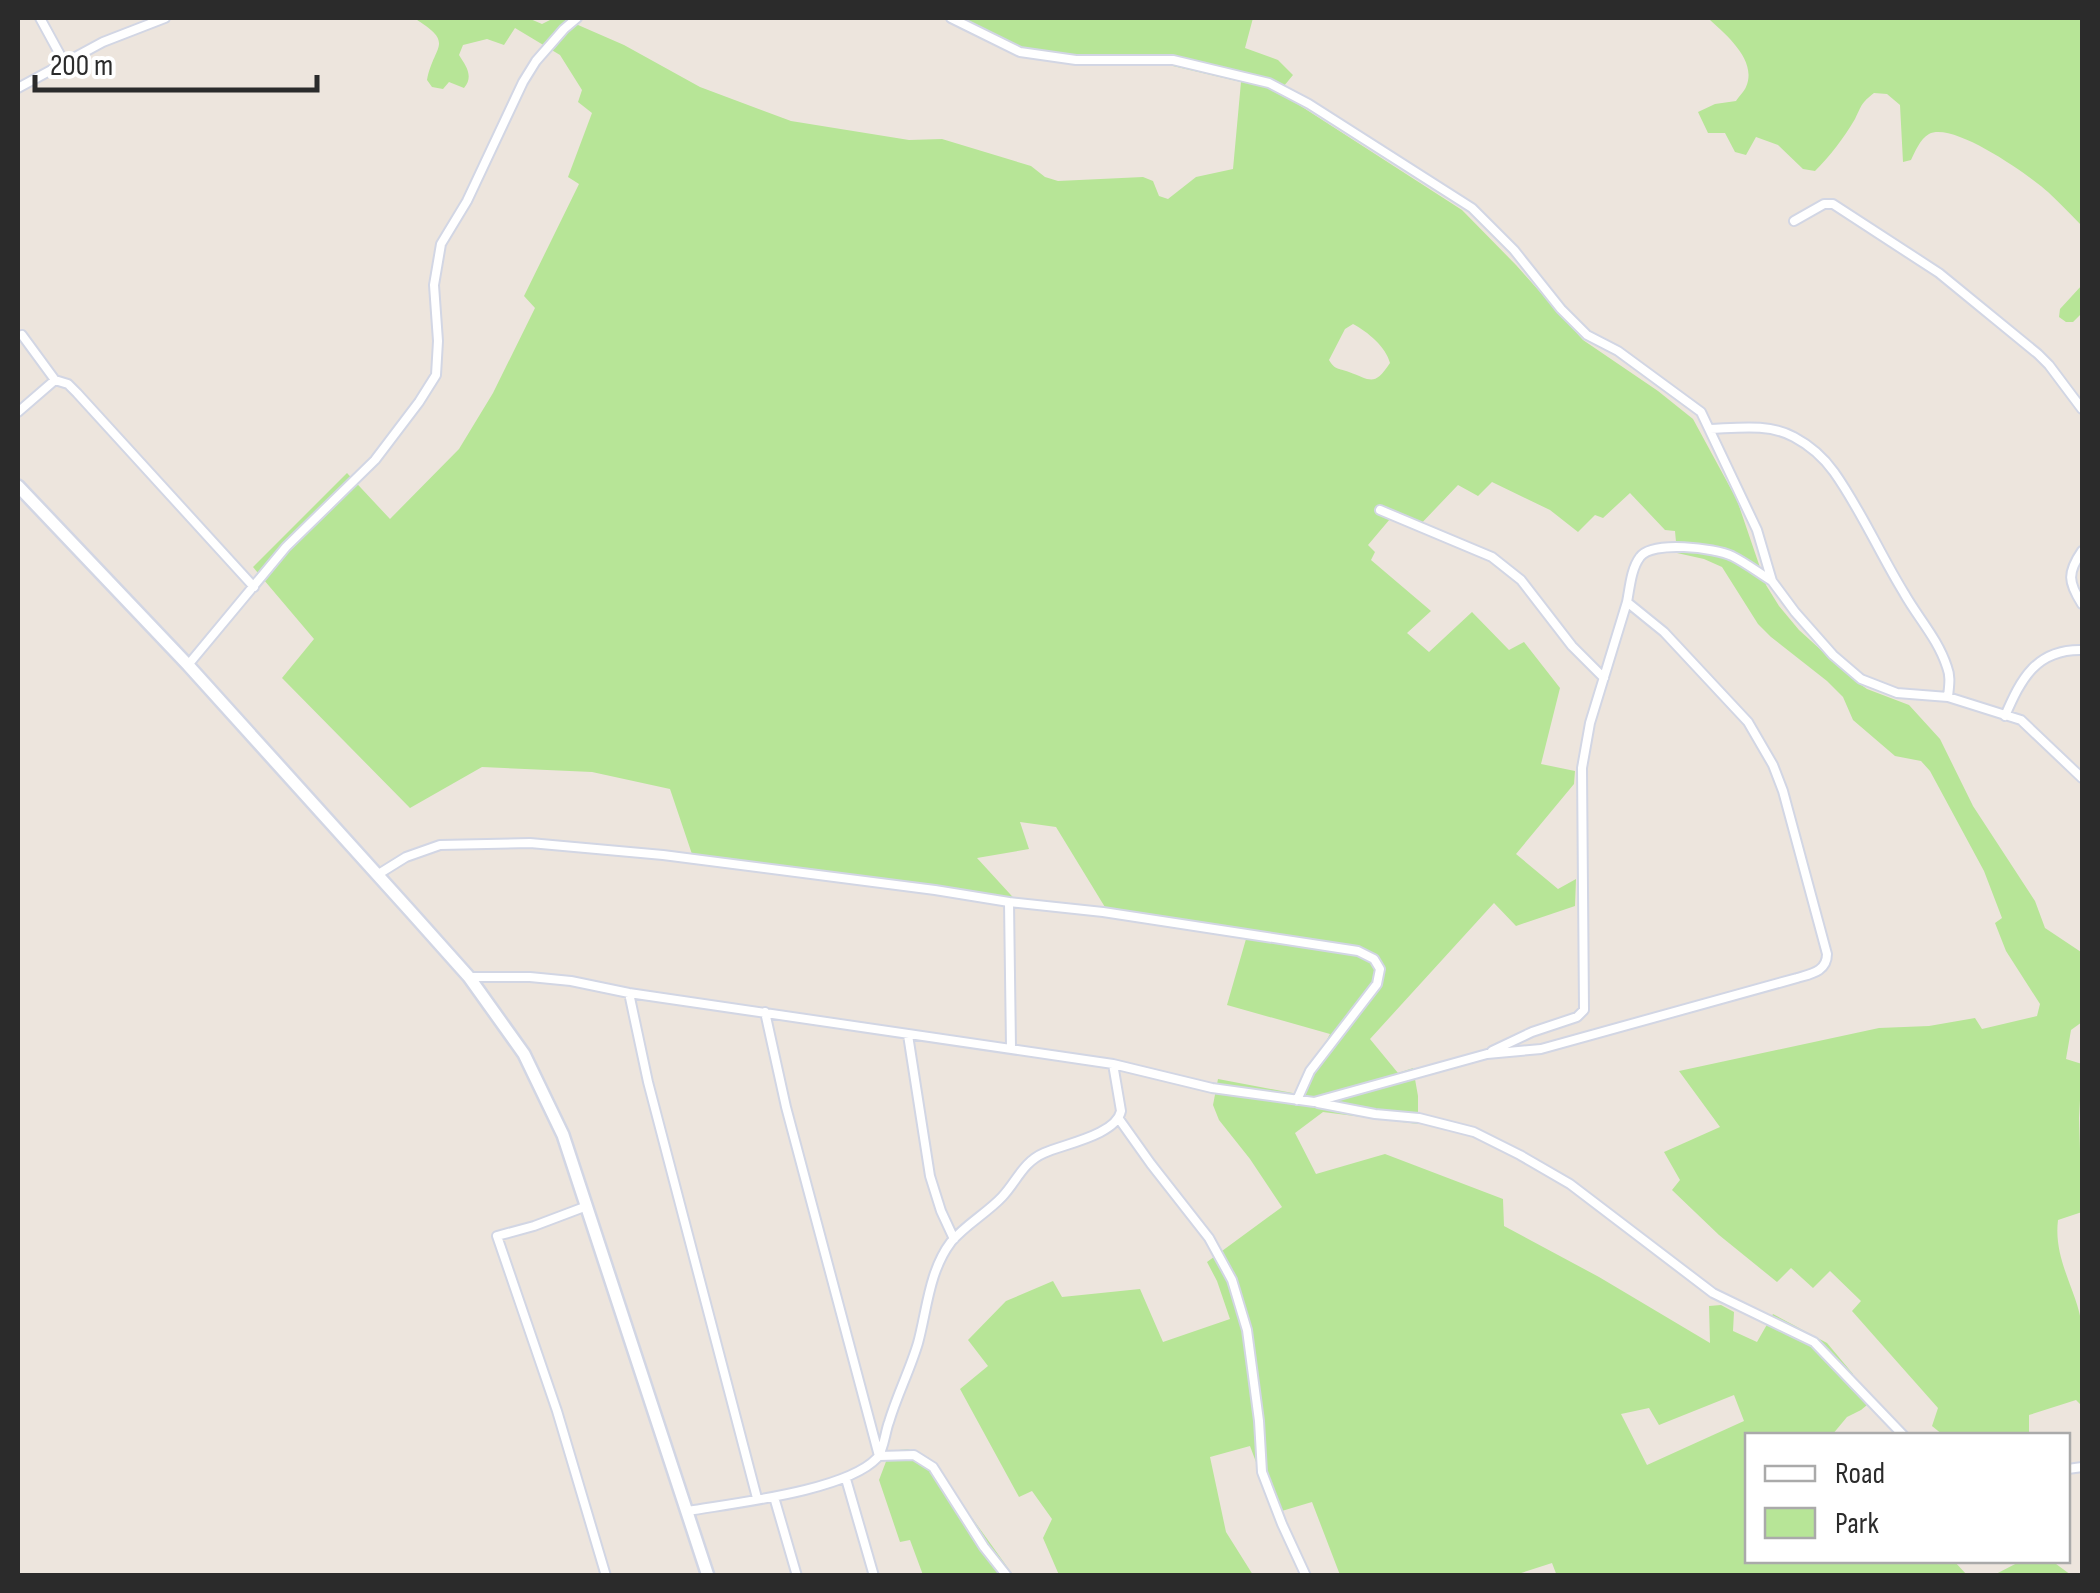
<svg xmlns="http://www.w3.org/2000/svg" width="2100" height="1593" viewBox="0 0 2100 1593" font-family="'Sofia Sans Condensed',sans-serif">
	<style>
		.green { fill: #b7e597; fill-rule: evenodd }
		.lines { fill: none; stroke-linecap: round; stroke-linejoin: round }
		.minor-casing { stroke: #d2d6e4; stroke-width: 12 }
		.secondary-casing { stroke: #d2d6e4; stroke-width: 16 }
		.minor { stroke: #fff; stroke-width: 8 }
		.secondary { stroke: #fff; stroke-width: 11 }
	</style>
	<rect width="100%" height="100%" fill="#ede5dd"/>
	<path class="green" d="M414,18H528L542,24L552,19L562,18L624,45L700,87L791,121L909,140L942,139L1031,166L1045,177L1058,181L1143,177L1153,181L1159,196L1168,199L1196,177L1233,169L1241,82L1173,66L1011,51L946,18H1253L1245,48L1278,60L1293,75L1279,92L1462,210L1516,265L1583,340L1658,391L1693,419L1737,500L1766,585L1779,606L1799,630L1854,680L1867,689L1909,705L1940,739L1973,806L2035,901L2045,928L2081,952L2082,957V1022L2071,1030L2066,1059L2082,1064L2079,1118L2082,1212L2058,1220C2053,1261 2078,1291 2082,1327C2085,1353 2082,1380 2082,1406L2076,1400L2029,1415V1435H1943L1932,1426L1938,1408L1852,1311L1861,1301L1830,1271L1813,1288L1791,1268L1777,1282L1719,1235L1672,1190L1680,1180L1664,1152L1720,1127L1679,1071L1879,1028L1929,1026L1975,1018L1982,1029L2037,1016L2040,1004L2006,951L1995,923L2002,918L1984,871L1930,771L1921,761L1895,756L1853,720L1843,697L1827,681L1771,637L1758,624L1722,567L1704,559L1677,553L1675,531L1665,530L1630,493L1603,518L1595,515L1578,532L1550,510L1492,482L1478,496L1458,485L1416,529L1390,519L1368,545L1375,552L1371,560L1431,611L1407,633L1429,652L1472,612L1509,650L1524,642L1560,688L1541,764L1575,771L1574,784L1516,854L1558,889L1576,879L1575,906L1516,926L1494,903L1370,1039L1398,1073L1413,1068L1418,1096V1124L1323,1112L1295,1133L1316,1174L1385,1154L1503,1199L1504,1226L1599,1277L1710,1343L1709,1306L1721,1305L1734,1312L1733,1331L1757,1342L1773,1314L1827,1343L1853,1374L1846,1381L1867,1405L1861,1410L1847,1417L1832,1435L1748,1436V1560L1954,1561L1967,1575L1557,1576L1552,1563L1515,1575H1340L1312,1502L1275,1513L1250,1446L1210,1457L1226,1532L1253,1575H1059L1043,1538L1052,1519L1032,1491L1019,1497L960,1389L988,1366L968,1340L1006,1301L1053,1281L1062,1297L1140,1289L1163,1342L1230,1319L1217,1281L1207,1262L1282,1207L1250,1159L1219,1120L1213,1105L1218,1079L1298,1094L1330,1034L1227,1005L1246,939L1111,917L1056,827L1020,822L1029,849L977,858L1020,905L695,863L670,789L592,772L482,767L410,808L282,678L314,639L253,567L347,473L390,519L459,449L493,393L535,308L524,296L579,184L568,177L592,113L578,102L582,90L560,55L515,28L504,45L487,39L463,45L459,55C466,66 474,76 464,88L449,82L443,89L432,87L427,80C434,44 456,44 414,18ZM1353,324C1368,332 1386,347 1390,363C1374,387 1371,380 1349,372C1338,368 1335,370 1329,360L1345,329ZM1734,1395L1744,1421L1647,1465L1621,1414L1649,1408L1659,1425Z
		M1708,18H2082V226C2071,215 2060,203 2048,192C2029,175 1953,121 1929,134C1920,139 1915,152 1911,160L1903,162L1900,105L1887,94L1874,93C1861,103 1862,105 1855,119C1844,138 1830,156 1815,171L1803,169L1778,145L1756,137L1746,155L1735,152L1725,133H1708L1698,112L1715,104L1736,101C1739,96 1744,92 1746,87C1758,60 1725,34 1708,18Z
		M2082,285V313L2073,322H2066L2059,317L2060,309Z
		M908,1449L929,1458L1013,1575H923L910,1540L900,1542L879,1480L890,1451Z
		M2021,1561H2052L2071,1575H1994Z"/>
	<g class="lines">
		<defs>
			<path id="minor" d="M40,18L64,62
				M951,18L1020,52L1076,60H1173L1269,83L1309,104L1472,208L1514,250L1561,309L1587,335L1618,351L1701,412L1757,530L1772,581L1795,612L1833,655L1861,679L1897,693L1948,697L2021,720L2082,778
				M18,88L103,42L165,18
				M1794,221L1824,204H1833L1939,273L2038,354L2049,365L2082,409
				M22,335L55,380L68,384L77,393L254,587
				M18,412L55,380
				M1710,429C1737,428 1769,423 1794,437C1809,445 1824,458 1834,472C1861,510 1880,554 1904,593C1918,618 1938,639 1947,667C1951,677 1949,686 1948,697
				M1380,510L1492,557L1521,580L1572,646L1604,678
				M2082,551C2067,573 2068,582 2082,604
				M188,665L286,547L375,460L419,402L436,375L438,341L434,285L441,244L467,201L523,82L536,61L564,29L577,18
				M2005,716C2021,679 2036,649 2082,650
				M377,875L406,857L440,845L530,843L663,855L935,890L1009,902L1011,1048
				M1009,902L1103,912L1358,951L1374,959L1380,969L1377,984L1310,1071L1297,1100
				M469,977H530L571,981L629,993L1113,1064L1212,1088L1314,1102L1487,1054L1541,1049L1797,978C1810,974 1827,972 1827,954L1783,791L1773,765L1748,722L1664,632L1627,602C1630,587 1631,569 1640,557C1652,540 1715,548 1732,556C1746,563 1759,573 1772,581
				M629,993L648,1082L757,1498
				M765,1012L786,1107L879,1456L914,1455L933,1467L984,1547L1007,1576
				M908,1035L930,1176L941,1211L954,1239
				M1492,1051L1532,1032L1577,1017L1584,1010L1582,768L1590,723L1627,602
				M1318,1103L1375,1114L1419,1118L1474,1132L1520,1155L1570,1184L1713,1293L1814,1342L1904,1436
				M1119,1119L1151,1164L1209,1238L1232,1280L1247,1330L1259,1421L1262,1472L1282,1524L1306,1576
				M587,1206L534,1226L497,1236L557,1411L606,1576
				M2068,1469L2082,1467
				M846,1479L874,1576
				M774,1497L797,1576
				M688,1511C734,1503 846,1491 877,1458C884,1450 885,1432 889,1422C897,1395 910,1370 918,1343C927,1310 929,1271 951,1242C965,1225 987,1213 1002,1197C1017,1181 1023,1162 1044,1153C1064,1144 1116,1135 1121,1111L1113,1064"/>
			<path id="secondary" d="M18,486L188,665L411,912L469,977L524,1054L563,1135L708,1576"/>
		</defs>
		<use href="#minor" class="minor-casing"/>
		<use href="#secondary" class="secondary-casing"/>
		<use href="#minor" class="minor"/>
		<use href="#secondary" class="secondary"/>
	</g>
	<rect width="2100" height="1593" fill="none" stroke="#2b2b2b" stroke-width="40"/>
	<rect x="1745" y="1433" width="325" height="130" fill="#ffffff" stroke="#aaaaaa" stroke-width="2.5"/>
	<rect x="1765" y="1466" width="50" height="15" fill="#ffffff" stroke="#aaaaaa" stroke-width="2.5"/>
	<text x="1835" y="1483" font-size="30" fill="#2b2b2b">Road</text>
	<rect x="1765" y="1508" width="50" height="30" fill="#b7e597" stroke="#aaaaaa" stroke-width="2.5"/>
	<text x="1835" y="1533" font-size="30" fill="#2b2b2b">Park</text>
	<path d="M35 75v15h282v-15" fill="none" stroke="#2b2b2b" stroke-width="5"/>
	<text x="50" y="75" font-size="30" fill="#2b2b2b" stroke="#ffffff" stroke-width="8" paint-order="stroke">200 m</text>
</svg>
